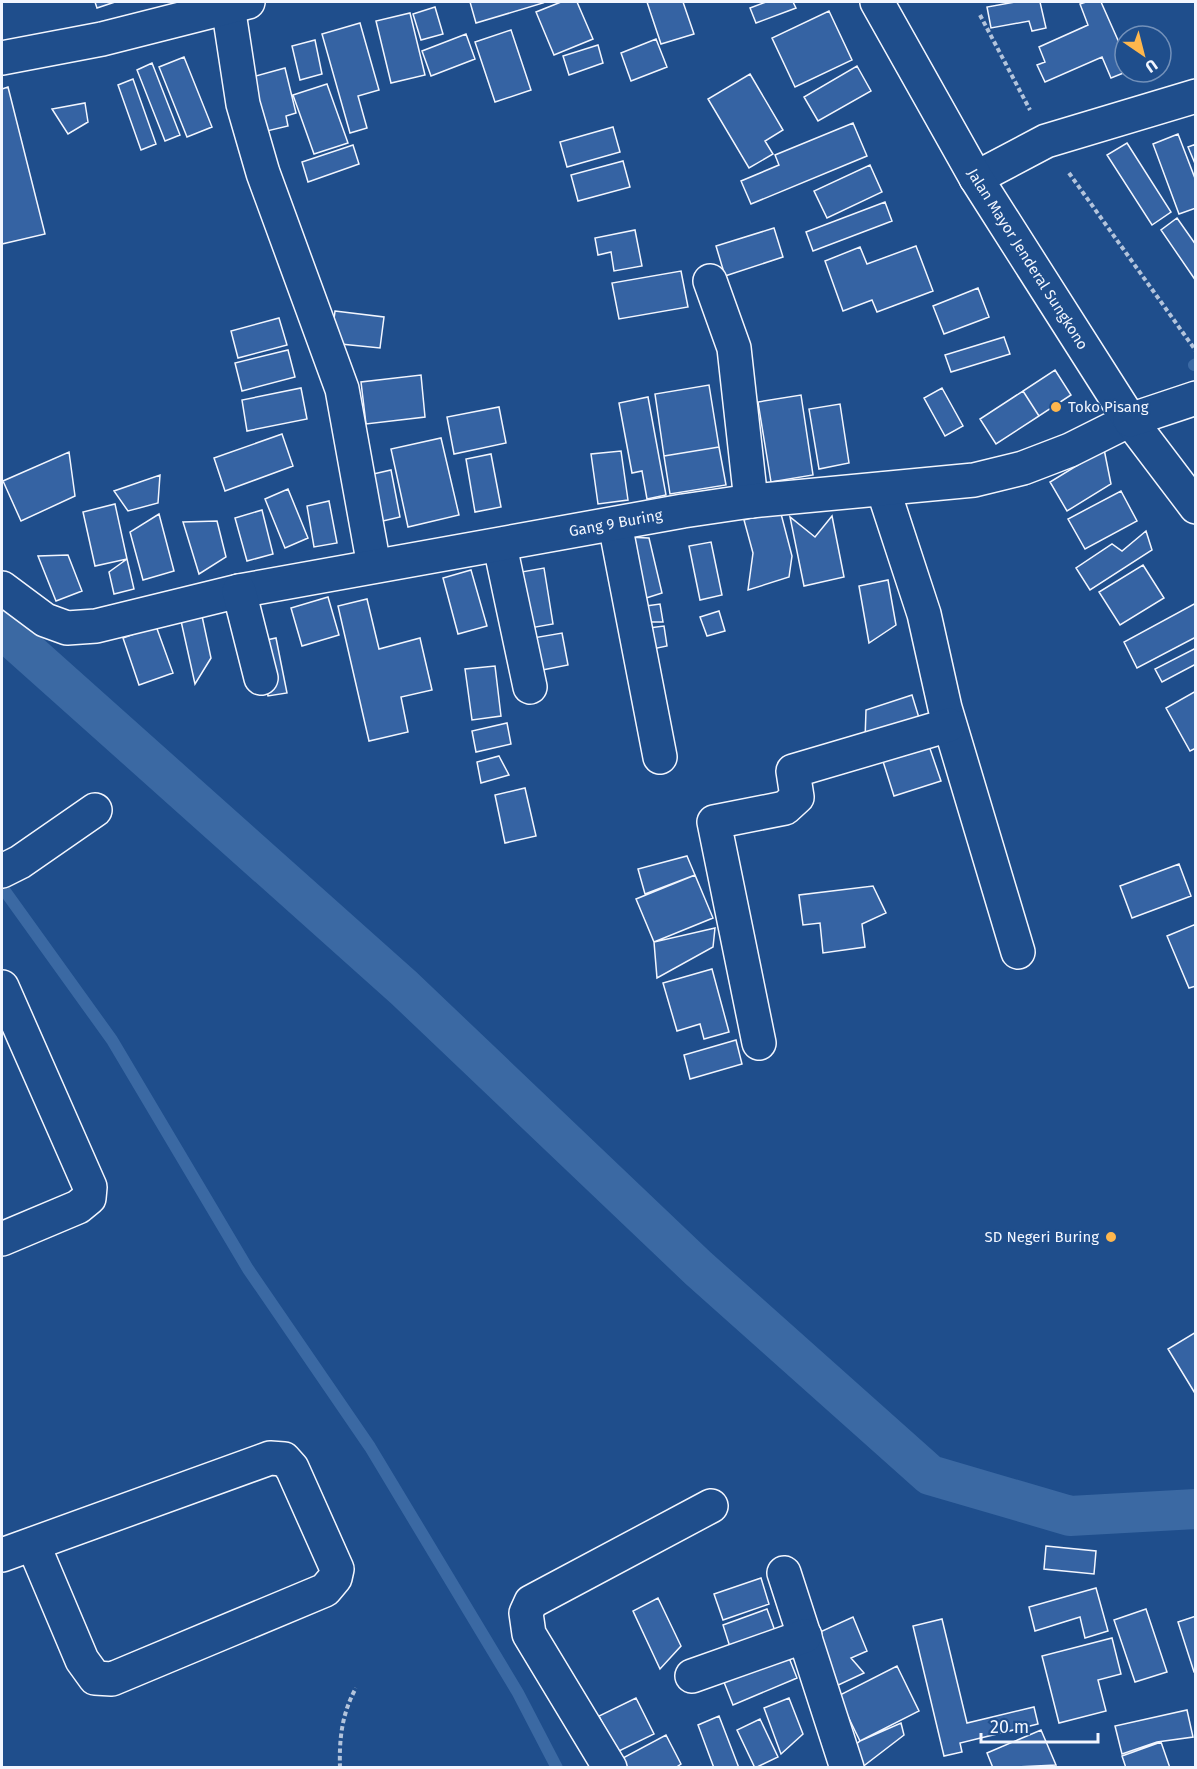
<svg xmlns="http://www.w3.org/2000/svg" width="1197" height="1769" viewBox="0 0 1197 1769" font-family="'Fira Sans',sans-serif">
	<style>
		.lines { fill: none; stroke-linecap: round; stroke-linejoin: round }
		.stream { stroke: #3b69a3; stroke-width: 12 }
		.canal { stroke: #3b69a3; stroke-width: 40 }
		.building { fill: #3563a3; stroke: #f2f6ff; stroke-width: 1.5 }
		.minor-casing { stroke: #f2f6ff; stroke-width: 36 }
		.major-casing { stroke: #f2f6ff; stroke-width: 36 }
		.path { stroke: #b3c4dc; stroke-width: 4; stroke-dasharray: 4.5 3; stroke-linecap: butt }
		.minor { stroke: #1f4e8c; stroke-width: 33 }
		.major { stroke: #1f4e8c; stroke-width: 33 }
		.poi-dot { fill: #ffb74d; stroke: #1f4e8c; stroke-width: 2 }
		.labels { text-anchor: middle; stroke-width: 4.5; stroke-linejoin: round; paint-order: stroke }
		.street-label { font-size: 15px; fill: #f2f6ff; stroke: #1f4e8c }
		.poi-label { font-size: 15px; fill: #f2f6ff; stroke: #1f4e8c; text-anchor: start }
	</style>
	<rect width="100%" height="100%" fill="#1f4e8c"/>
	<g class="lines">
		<path class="stream" d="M1194,365L1196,364
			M2,887L112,1040L248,1269L370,1447L518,1693L557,1768"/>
		<path class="canal" d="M2,629L404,988L698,1268L930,1475L1070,1516L1196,1509"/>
	</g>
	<path class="building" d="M95,2H115L97,8Z
		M470,2H542L543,3L476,23Z
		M561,2H577L593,39L554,55L536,12Z
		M647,2H683L694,34L661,44Z
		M766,2H793L796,8L756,23L750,8Z
		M1015,2H1040L1046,28L1032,31L1029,21L991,28L987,7Z
		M1086,2H1101L1125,56L1126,72L1111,78L1102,57L1045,82L1037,65L1045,62L1039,47L1088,25L1080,4Z
		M435,7L443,34L421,40L413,14Z
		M829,11L852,60L795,87L772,38Z
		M410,13L425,75L391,83L376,21Z
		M360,23L379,90L358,96L367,128L350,133L322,34Z
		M511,30L531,90L495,102L475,42Z
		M466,34L475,59L431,76L422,51Z
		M656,39L667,67L631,81L621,53Z
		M315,40L322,74L300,80L292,46Z
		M598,45L603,63L569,75L563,56Z
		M184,57L212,127L187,137L159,67Z
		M152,63L180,135L165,141L137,70Z
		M857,66L871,91L818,121L804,97Z
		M285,68L296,113L286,116L288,126L267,131L241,80Z
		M750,74L783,130L765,141L773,154L749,168L708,99Z
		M133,79L156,144L141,150L118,85Z
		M327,84L348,143L314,154L293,95Z
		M8,87L45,234L2,244V89Z
		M85,103L88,122L68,134L52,109Z
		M853,123L867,156L751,204L741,181L779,165L775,155Z
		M613,127L620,152L567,167L560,142Z
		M1178,134L1196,181V208L1179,214L1153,144Z
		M1127,143L1171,212L1152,225L1107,155Z
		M1196,144V166L1188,147Z
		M353,145L359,164L308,182L302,162Z
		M623,161L630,187L578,201L571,175Z
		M870,165L882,192L827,218L814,191Z
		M885,202L892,221L813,251L806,232Z
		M1177,218L1196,245V281L1161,230Z
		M774,228L783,257L725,276L716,246Z
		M635,230L642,266L614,271L611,252L598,255L595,238Z
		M916,246L933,291L877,312L872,300L843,311L825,261L860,247L867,264Z
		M681,271L688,307L619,319L612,283Z
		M978,288L989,317L944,334L933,306Z
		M335,311L384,317L380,348L331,343Z
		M279,318L287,345L238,358L231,331Z
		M1004,337L1010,354L951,372L945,355Z
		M288,350L295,377L242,391L235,363Z
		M1055,370L1071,395L1039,416L1023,391Z
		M421,375L425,417L366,424L361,382Z
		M709,385L719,447L664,456L655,394Z
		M301,388L307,419L247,431L242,400Z
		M942,388L963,426L945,436L924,398Z
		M1023,391L1039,416L996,444L980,419Z
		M801,395L813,475L771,482L758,402Z
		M648,397L666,495L647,499L642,471L632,473L619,403Z
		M840,404L849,463L819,469L809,409Z
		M499,407L506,443L454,454L447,417Z
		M282,434L293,466L225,491L214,458Z
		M441,438L459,515L408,527L391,449Z
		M719,447L726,485L670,494L664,456Z
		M1104,449L1111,484L1067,511L1050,482Z
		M621,451L628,500L598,504L591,454Z
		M69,452L75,496L21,521L3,481Z
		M491,454L501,507L475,512L466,459Z
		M391,470L400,517L370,524L360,477Z
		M160,475L158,503L128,511L114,491Z
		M288,489L308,538L285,548L265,499Z
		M1121,491L1137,521L1085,549L1068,519Z
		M329,501L337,543L314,547L307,506Z
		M115,504L127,559L95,566L83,512Z
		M262,510L273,554L247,561L235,518Z
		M780,510L792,556L789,577L748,590L753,553L744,520Z
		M159,514L174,571L143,580L130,532Z
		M832,516L844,577L804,586L790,517L815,537Z
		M217,521L226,557L199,574L183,522Z
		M1146,531L1152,550L1090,590L1076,568L1112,544L1122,551Z
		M624,537L649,538L662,593L640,600Z
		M711,542L722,595L700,600L689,546Z
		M68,555L82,591L56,601L38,556Z
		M127,559L134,589L114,594L109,572Z
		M1143,565L1164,598L1120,625L1099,592Z
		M544,568L553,624L519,630L510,574Z
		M471,570L487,626L458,634L443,578Z
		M888,580L896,625L869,643L859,586Z
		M328,597L339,635L302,646L291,608Z
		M367,599L379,649L420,638L432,690L401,697L408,732L369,741L338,606Z
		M1196,603V637L1137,668L1124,642Z
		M660,604L663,622H642L639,607Z
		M719,611L725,631L707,636L700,617Z
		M202,616L211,658L195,684L181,621Z
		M156,626L173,673L139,685L123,638Z
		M664,626L667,646L648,650L641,629Z
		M562,633L568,665L532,672L527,639Z
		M276,638L287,693L268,696L257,642Z
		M1196,648V664L1162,682L1155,669Z
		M495,666L501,716L472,720L465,669Z
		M1196,691V748L1190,751L1166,708Z
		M912,695L920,721L865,740L866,710Z
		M507,723L511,744L476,752L472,731Z
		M926,737L941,781L894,796L880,752Z
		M499,756L509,775L481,783L477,762Z
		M525,788L536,836L505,843L495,795Z
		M687,856L695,875L645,894L638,869Z
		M1179,864L1191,896L1132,918L1120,886Z
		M695,875L713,918L654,942L636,899Z
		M873,886L886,913L862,924L865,947L823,953L820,923L803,925L799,895Z
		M1196,924V986L1189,988L1167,936Z
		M715,928L713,947L657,978L654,942Z
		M712,969L729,1032L704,1039L700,1024L677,1031L663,983Z
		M736,1040L742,1064L690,1079L684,1055Z
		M1196,1332V1395L1168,1349Z
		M1046,1546L1096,1551L1094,1574L1044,1569Z
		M761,1578L769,1604L723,1620L714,1594Z
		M1096,1588L1108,1631L1085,1638L1080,1617L1035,1631L1029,1607Z
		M658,1598L681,1646L660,1669L633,1611Z
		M767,1609L775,1631L730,1647L723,1625Z
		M1146,1609L1167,1672L1135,1682L1114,1620Z
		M1196,1616V1672H1194L1178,1622Z
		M853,1617L867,1651L851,1658L864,1673L832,1688L809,1637Z
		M942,1619L967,1723L1034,1707L1038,1724L960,1743L962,1752L944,1756L913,1626Z
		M1112,1638L1121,1674L1098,1680L1106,1711L1059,1723L1042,1656Z
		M784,1645L797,1678L733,1705L720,1672Z
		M897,1666L919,1711L860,1741L838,1696Z
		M636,1698L654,1734L617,1752L599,1716Z
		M789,1698L803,1734L781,1754L764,1708Z
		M1187,1710L1193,1737L1157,1742L1122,1754L1115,1726Z
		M719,1716L739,1768H714L698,1725Z
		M760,1719L778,1757L755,1768L737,1730Z
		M901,1723L904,1735L861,1768L853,1747L860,1741Z
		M1041,1730L1056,1765L993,1768L987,1753Z
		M666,1735L681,1764L675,1768H625L621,1759Z
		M1161,1742L1170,1768H1126L1122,1756Z"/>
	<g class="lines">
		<defs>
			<g id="minor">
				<path d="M228,6L243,104L263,173L342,389L374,566"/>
				<path d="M2,58L102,39L248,2"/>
				<path d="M976,178L1046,141L1196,96"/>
				<path d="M710,281L734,348L751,501"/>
				<path d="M883,489L924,614L945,708L1018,952"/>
				<path d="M615,524L660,757"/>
				<path d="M500,546L530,687"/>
				<path id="s1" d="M2,588L45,620L67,628L96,626L239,591L683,511L751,501L974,480L1023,468L1070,450L1130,420"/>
				<path d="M239,591L261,678"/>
				<path d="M2,871L20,862L95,810"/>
				<path d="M2,987L90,1187L89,1198L78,1207L2,1239"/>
				<path d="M759,1043L714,822L785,808L797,797L793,771L949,725"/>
				<path d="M2,1555L270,1458L284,1459L292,1468L337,1569L335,1578L325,1590L112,1679L95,1678L82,1660L33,1544"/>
				<path d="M784,1573L847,1768"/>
				<path d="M692,1676L805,1636"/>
				<path d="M610,1768L529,1634L526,1613L531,1602L711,1506"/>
			</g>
			<g id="major">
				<path id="s2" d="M877,2L976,178L1130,420L1196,507"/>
				<path d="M1130,420L1196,398"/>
			</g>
		</defs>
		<use href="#minor" class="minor-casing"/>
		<use href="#major" class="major-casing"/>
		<path class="path" d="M980,15L1030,110
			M1069,173L1196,351
			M340,1768C339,1739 342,1713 356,1688"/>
		<use href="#minor" class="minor"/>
		<use href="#major" class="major"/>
	</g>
	<g class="poi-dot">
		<circle cx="1056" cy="407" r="6"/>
		<circle cx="1111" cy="1237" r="6"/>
	</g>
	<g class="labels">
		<g class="street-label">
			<text dy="5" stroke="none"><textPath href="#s2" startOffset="298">Jalan Mayor Jenderal Sungkono</textPath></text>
			<text dy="5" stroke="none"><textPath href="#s1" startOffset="636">Gang 9 Buring</textPath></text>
		</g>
		<g class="poi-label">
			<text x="1068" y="412">Toko Pisang</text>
			<text x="1099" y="1242" text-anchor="end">SD Negeri Buring</text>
		</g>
	</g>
	<rect width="1197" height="1769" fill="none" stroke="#f2f6ff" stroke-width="6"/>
	<g transform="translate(1143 54) rotate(145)"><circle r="28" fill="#1f4e8c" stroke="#7391ba" stroke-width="1.5"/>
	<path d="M0-4.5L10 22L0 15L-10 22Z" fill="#ffb74d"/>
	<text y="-9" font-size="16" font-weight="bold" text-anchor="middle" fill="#f2f6ff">U</text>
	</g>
	<path d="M981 1733v9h117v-9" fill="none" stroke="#f2f6ff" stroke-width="3"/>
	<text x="990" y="1733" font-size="18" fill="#f2f6ff" stroke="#1f4e8c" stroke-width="4.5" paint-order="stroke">20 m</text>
</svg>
